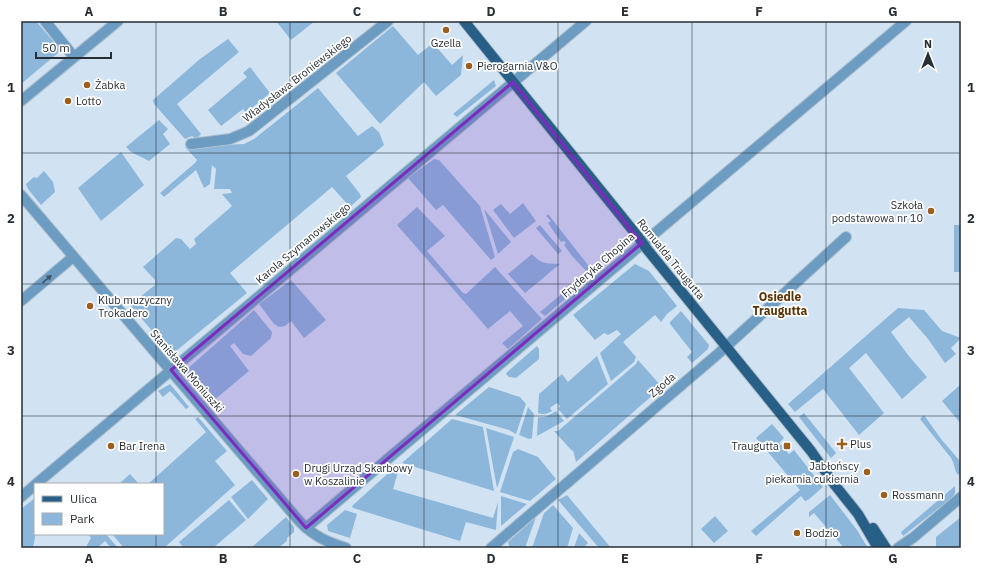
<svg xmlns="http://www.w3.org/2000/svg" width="982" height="569" viewBox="0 0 982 569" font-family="'IBM Plex Sans',sans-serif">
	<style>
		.green { fill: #8cb7da }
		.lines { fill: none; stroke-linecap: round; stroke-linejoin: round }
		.minor-casing { stroke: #afbfcd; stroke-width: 12 }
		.major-casing { stroke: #afbfcd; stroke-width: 12 }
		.minor { stroke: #6d9cc3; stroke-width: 10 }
		.major { stroke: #285f87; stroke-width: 10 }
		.oneway { fill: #405466 }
		.marked { fill: #7b2cbf; fill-opacity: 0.2; stroke: #7b2cbf; stroke-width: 3; stroke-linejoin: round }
		.grid { fill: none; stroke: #272e34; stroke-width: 1; stroke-opacity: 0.55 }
		.poi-dot { fill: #9a5f1f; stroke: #fff; stroke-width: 1.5 }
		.labels { text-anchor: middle; stroke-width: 3.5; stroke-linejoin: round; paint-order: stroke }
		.poi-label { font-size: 11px; fill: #272e34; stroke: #fff; text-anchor: start }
		.street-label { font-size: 11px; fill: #272e34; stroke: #fff }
		.neighbourhood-label { font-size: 12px; font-weight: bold; fill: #5b3304; stroke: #fff }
		.neatline { fill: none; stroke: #272e34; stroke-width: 1.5 }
		.grid-label { font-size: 13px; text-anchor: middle; font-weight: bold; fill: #272e34 }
	</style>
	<rect width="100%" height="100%" fill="#d1e3f3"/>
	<path class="green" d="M21,21H36L59,48L58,53L21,84Z
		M276,21H315L291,40Z
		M393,26L418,55L433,43L452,65L463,55L461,75L436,96L424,82L380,124L336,73Z
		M228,39L239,52L177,104L201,134L196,139L192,136L185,139L154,104L153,100L200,59Z
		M250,67L270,93L246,113L243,109L221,126L208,110L247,77L243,73Z
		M494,80L496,86L457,117L453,114Z
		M318,88L358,136L372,126L379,132L384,145L346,176L360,194L361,197L350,207L332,187L230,273L247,293L176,351L171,353L130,305L155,285V280L143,267L176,238L181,239L190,249L196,244L194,239L232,206L222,194L232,193L230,189H214L216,169L212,165L210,184L204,188L196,170L164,197L160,193L195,163L197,160L185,147L244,144L254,139Z
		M159,120L168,129L163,134L170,144L149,161L131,152L126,147Z
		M121,152L144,185L101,221L78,188Z
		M434,159L439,160L480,206L495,257L491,260L443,205L436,210L408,178Z
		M44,171L53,182L55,192L41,205L28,189L26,184L34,177L37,178Z
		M523,203L536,221L514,238L493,210L501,204L510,214Z
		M417,207L445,236L427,251L463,293L466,294L495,267L542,319L508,349L502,343L523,326L510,311L488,329L397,225Z
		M484,209L511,242L498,254Z
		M548,214L595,274L591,276L572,256L564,245L566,243L564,241L561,242L548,223L551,221L546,216Z
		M540,225L562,251L558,254L536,228Z
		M954,225H961V272H954Z
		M532,254C542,265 546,263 560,264L525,293L508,274Z
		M635,264L649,271L677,306L667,314L661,322L655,315L623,342L636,357L634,362L611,381L600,353L621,334L617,330L608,335L604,333L595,340L573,315Z
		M581,278L584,283L545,316L540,312Z
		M291,280L326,320L304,338L291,321L285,326L279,327L274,324L259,304Z
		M898,308L924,310L942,331L961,338L951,348L956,354L945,363L928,339L909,317L891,332L908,355L927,377L902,399L866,353L849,368L884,413L859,435L823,389L795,412L788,404Z
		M254,310L272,332L271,338L251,356L243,354L234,343L230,346L249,371L213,401L186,370Z
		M681,311L709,345L708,349L692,363L687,357L692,352L670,324V322Z
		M537,346L539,349V359L516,378L509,377L506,374L507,372Z
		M597,356L608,384L567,419L558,409L560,406L557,403L550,408L552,411C547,414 544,415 538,413L539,394L562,374L568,382Z
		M638,360L662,387L576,462L573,450L572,451L554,431H558L636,364Z
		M170,384L189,407L186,409L170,391L163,397L158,391Z
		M961,384V424L942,401Z
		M489,387L520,397L526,404L516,434L509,430L455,415Z
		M528,407L534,414L532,438L529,439L519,435Z
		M556,411L564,421L537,436L538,417C545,418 550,415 556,411Z
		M804,413L836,453L831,458L799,417Z
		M924,415L941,439L960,461H961V472L958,475C954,470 955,464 951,458L920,419Z
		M198,417L227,451L215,461L235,485L164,548H124L112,534H163V484H148L206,432L195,419Z
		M452,419L483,427L494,491L402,463Z
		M772,424L784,438L779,443L789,454L794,450L823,487L808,500L805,501L801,496L756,536L751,531L800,490L756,438Z
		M486,428L514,437L497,488Z
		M518,449L538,457L556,479L530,501L500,492L513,452Z
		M395,467L402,469V473L398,472L393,489L493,518L498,502L496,530L466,522L460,541L353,508L352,506Z
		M130,474L139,484H119Z
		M252,480L268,499L248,519L231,497Z
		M955,486V493L953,497L903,536L901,532Z
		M567,495L611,548H599L558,500Z
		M830,495L857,530L868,548H844L814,513L809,517V512Z
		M501,496L527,504L501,526Z
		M35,498C35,508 37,539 33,546C31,550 25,548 21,548V509Z
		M229,500L246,520L213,548H184L179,542Z
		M553,505L573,528L567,548H532L544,513Z
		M345,510L357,514L350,538L328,531L327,525Z
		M715,516L728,531L714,543L701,529Z
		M286,517L294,527V532L287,538V541L278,548H251Z
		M536,517L525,548H510L508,542Z
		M961,517V548H936V537Z
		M579,533L588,543L583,548H574Z
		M88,534H106L118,548H111L105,541L97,548H87V545L91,538Z"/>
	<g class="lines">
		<defs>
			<path id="minor" d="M45,21L74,57
				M21,101L118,21
				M191,144L230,139L249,131L388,21
				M21,195L300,522C315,537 327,542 346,548
				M21,301L73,257
				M36,484L586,21
				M21,497L35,485
				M306,528L906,21
				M491,548L719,353L846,237
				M898,548L914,537L961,497"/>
			<path id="major" d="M464,21L639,238L646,248L811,451L834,484L858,514L878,548
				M873,528L886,548"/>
		</defs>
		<use href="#minor" class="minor-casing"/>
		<use href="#major" class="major-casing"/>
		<use href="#minor" class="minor"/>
		<use href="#major" class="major"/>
	</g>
	<defs><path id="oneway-solid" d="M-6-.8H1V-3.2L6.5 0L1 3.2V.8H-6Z"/></defs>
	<use class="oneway" href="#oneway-solid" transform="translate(47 279) rotate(-40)"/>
	<path class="marked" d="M513,82L642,243L306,528L171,370Z"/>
	<path class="grid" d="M156,21V484M290,21V548M424,21V548M558,21V548M692,21V548M826,21V548M21,153H961M21,284H961M21,416H961M156,534V548"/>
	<g class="poi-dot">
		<circle cx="446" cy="30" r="4"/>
		<circle cx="469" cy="66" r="4"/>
		<circle cx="87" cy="85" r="4"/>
		<circle cx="68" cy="101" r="4"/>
		<circle cx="931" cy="211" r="4"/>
		<circle cx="90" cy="306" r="4"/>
		<path d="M840 438h4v4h4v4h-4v4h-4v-4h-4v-4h4z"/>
		<circle cx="111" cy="446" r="4"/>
		<rect x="783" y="442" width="8" height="8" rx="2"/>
		<circle cx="867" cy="472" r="4"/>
		<circle cx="296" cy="474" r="4"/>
		<circle cx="884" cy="495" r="4"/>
		<circle cx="797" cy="533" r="4"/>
	</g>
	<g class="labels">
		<g class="poi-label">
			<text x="446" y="47" text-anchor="middle">Gzella</text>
			<text x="477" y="70">Pierogarnia V&amp;O</text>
			<text x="95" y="89">Żabka</text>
			<text x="76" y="105">Lotto</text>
			<text x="923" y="209" text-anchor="end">Szkoła<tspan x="923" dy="13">podstawowa nr 10</tspan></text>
			<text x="98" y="304">Klub muzyczny<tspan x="98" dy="13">Trokadero</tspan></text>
			<text x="850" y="448">Plus</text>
			<text x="119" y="450">Bar Irena</text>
			<text x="779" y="450" text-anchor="end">Traugutta</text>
			<text x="859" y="470" text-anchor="end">Jabłońscy<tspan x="859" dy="13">piekarnia cukiernia</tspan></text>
			<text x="304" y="472">Drugi Urząd Skarbowy<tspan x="304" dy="13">w Koszalinie</tspan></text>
			<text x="892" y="499">Rossmann</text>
			<text x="805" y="537">Bodzio</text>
		</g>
		<g class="street-label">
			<text transform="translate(297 78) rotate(-38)" y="4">Władysława Broniewskiego</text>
			<text transform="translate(303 243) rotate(-40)" y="4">Karola Szymanowskiego</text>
			<text transform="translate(671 259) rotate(51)" y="4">Romualda Traugutta</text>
			<text transform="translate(598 265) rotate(-41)" y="4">Fryderyka Chopina</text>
			<text transform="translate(187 371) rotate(49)" y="4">Stanisława Moniuszki</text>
			<text transform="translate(662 385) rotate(-41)" y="4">Zgoda</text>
		</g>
		<g class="neighbourhood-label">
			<text x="780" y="301">Osiedle<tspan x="780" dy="14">Traugutta</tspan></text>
		</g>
	</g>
	<rect width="982" height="569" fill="none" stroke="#ffffff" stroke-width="44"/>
	<rect x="34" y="483" width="130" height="52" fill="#ffffff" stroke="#a9abae"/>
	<rect x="42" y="496" width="20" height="6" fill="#285f87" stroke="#a9abae"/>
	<text x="70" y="503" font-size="12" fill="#272e34">Ulica</text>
	<rect x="42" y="513" width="20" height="12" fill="#8cb7da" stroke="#a9abae"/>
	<text x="70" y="523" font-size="12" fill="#272e34">Park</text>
	<g transform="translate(928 54)" stroke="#ffffff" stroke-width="3" paint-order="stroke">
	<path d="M0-3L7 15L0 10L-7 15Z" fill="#272e34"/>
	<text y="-6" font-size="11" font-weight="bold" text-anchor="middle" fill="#272e34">N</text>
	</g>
	<path d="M36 52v6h75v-6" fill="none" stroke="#272e34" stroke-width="2"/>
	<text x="42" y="52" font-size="12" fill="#272e34" stroke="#ffffff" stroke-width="3" paint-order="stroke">50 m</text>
	<rect x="22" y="22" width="938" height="525" class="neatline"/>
	<g class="grid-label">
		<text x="89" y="16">A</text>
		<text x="223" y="16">B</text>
		<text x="357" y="16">C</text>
		<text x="491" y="16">D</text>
		<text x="625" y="16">E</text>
		<text x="759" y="16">F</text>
		<text x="893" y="16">G</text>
		<text x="11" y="92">1</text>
		<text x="971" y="92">1</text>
		<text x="11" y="223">2</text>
		<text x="971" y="223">2</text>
		<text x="11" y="355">3</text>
		<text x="971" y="355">3</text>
		<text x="11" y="486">4</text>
		<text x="971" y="486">4</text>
		<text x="89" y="563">A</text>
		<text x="223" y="563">B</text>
		<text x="357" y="563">C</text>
		<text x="491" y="563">D</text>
		<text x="625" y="563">E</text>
		<text x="759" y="563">F</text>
		<text x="893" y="563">G</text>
	</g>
</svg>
